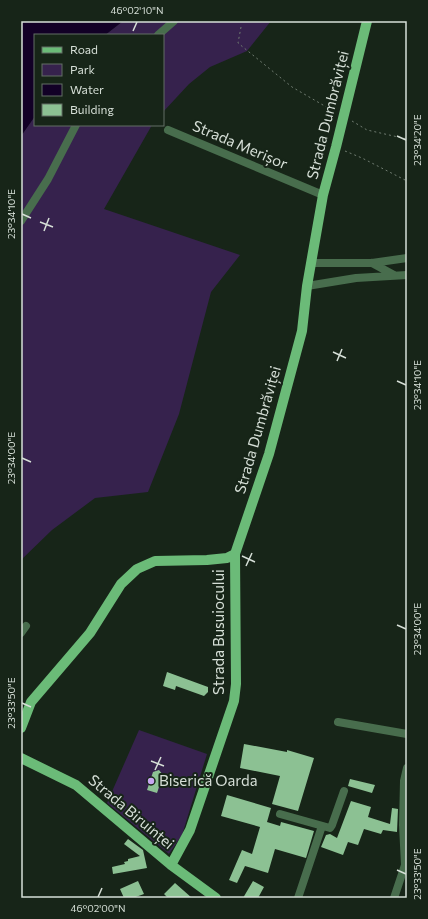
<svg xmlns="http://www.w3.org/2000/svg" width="428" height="919" viewBox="0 0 428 919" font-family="Commissioner,sans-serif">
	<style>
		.green { fill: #36224d }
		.water { fill: #120026 }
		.building { fill: #8cc193 }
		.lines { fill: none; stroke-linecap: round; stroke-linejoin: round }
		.path { stroke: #707c71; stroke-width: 1; stroke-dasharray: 2 3; stroke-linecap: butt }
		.minor { stroke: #486d4d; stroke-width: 8 }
		.major { stroke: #6bbb78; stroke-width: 10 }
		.ticks { fill: none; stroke: #d6dfd7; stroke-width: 1.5 }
		.poi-dot { fill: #c7a6f0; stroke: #172518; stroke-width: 1.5 }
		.labels { text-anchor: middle; stroke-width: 4; stroke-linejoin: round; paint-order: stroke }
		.street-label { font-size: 15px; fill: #d6dfd7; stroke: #172518 }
		.poi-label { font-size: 15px; fill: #d6dfd7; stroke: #172518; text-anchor: start }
		.neatline { fill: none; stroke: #d6dfd7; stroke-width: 1.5 }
		.ticks-label { font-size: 10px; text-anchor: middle; fill: #d6dfd7 }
	</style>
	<rect width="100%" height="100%" fill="#172518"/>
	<path class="green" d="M123,21H271L247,51L210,67L189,84L163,112V35H105Z
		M35,116V125H152L104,209L240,255L211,292L179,414L148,492L95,498L52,530L21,560V136Z
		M139,730L207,754L182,835L169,854L107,803Z"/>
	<path class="water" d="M21,21H123L105,35H35V116L21,136Z"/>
	<path class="building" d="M167,672L208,687V692L204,696L176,686L175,690L163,686Z
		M244,744L287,752V750L314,758L298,811L272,804L280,776L240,768Z
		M159,770L163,775L157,793L147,790L153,772Z
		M350,779L375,785L372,793L348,786Z
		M227,795L271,808L267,822L280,826L281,822L314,831L306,858L275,849L268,873L245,866L237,883L229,880L242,850L252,854L260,827L221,816Z
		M351,801L371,807L368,817L390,824L392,808L398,809L397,832L383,830L381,834L364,829L358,845L348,842L343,855L321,847L326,835L330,834L337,838Z
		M128,839L143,850L147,868L113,874L112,867L125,864L124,862L128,861V859L140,856L124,844Z
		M138,881L144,894L133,898H124L120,889Z
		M253,881L264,887L258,898H243Z
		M175,883L192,898H168L164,894Z"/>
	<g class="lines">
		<path class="path" d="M241,27L238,43L292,87L335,112
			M352,121L367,130L407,139
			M345,151L362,158L407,181"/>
		<path class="minor" d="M158,35L174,21
			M168,130L323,195
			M21,221L48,179L76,125
			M311,263H372L407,258
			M372,263L394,275
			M307,286L356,278L407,275
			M21,633L26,626
			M338,722L407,734
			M280,814L330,828L332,825L344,791
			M298,898L322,826
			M394,898L405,865L403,825L404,781L407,768"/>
		<path class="major" d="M21,728L31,702L90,633L121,584L137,569L155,561L207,560L227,558L235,554
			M21,758L76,785L171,865L216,898
			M171,865L190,830L234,701L236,684L235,554L269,454L302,331L307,286L323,195L336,147L367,21"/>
	</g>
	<path class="ticks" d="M133,31L137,22M397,136L406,140M22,214L31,218M40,222L53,227M44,231L49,218M333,352L346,358M337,361L342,349M397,381L406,385M22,458L31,462M242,556L255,562M246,566L252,553M397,625L406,629M22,703L31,707M151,761L164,766M155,770L161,757M397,870L406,874M98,897L102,888"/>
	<circle class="poi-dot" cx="151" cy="781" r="4"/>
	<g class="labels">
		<g class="street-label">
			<text transform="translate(328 115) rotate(-76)" y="5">Strada Dumbrăviței</text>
			<text transform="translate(240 145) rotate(23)" y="5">Strada Merișor</text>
			<text transform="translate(258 430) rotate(-74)" y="5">Strada Dumbrăviței</text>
			<text transform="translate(219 632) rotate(-90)" y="5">Strada Busuiocului</text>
			<text transform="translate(131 812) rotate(40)" y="5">Strada Biruinței</text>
		</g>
		<g class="poi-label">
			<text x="159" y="786">Biserică Oarda</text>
		</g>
	</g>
	<rect width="428" height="919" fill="none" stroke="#172518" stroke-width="44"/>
	<rect x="34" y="34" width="130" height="92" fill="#172518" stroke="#636f64"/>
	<rect x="42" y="47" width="20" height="6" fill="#6bbb78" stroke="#636f64"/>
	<text x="70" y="54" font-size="12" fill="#d6dfd7">Road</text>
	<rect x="42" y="64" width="20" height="12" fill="#36224d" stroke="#636f64"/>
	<text x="70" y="74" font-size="12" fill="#d6dfd7">Park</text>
	<rect x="42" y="84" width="20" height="12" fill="#120026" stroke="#636f64"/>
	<text x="70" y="94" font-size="12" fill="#d6dfd7">Water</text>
	<rect x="42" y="104" width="20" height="12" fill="#8cc193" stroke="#636f64"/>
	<text x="70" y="114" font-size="12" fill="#d6dfd7">Building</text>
	<rect x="22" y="22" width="384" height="875" class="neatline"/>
	<g class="ticks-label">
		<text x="137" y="14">46°02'10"N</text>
		<text transform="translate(417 140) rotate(-90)" y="4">23°34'20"E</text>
		<text transform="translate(11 214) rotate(-90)" y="4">23°34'10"E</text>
		<text transform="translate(417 385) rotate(-90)" y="4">23°34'10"E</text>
		<text transform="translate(11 458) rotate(-90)" y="4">23°34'00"E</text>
		<text transform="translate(417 629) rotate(-90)" y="4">23°34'00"E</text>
		<text transform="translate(11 703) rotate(-90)" y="4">23°33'50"E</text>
		<text transform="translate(417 874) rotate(-90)" y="4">23°33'50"E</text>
		<text x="98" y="912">46°02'00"N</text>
	</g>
</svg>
